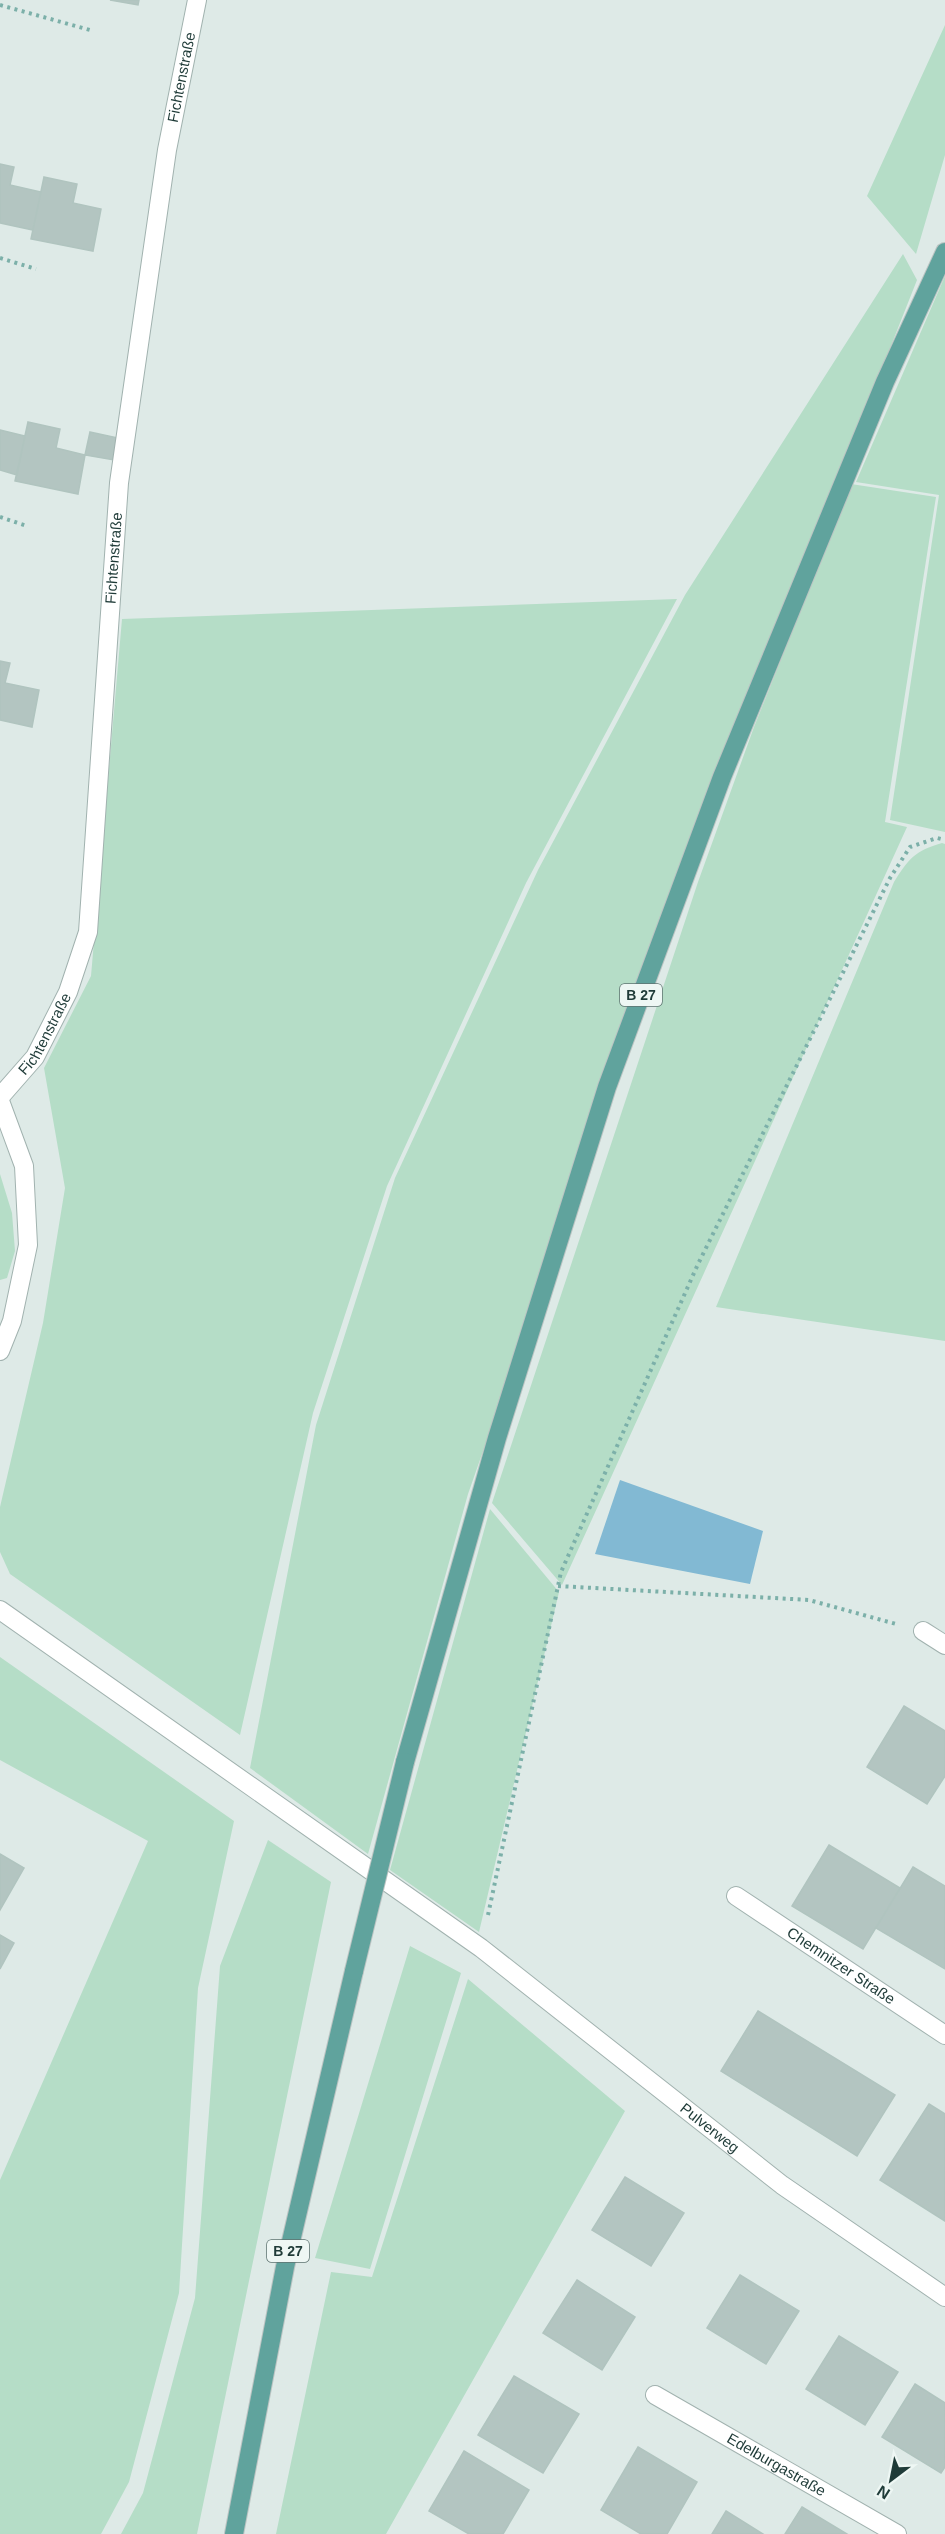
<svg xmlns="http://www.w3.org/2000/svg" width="945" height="2534" viewBox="0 0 945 2534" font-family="Helvetica,sans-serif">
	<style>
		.green { fill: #b5ddc7 }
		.water { fill: #82b9d3 }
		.building { fill: #b3c5c1; stroke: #b0c4bf; stroke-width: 1.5 }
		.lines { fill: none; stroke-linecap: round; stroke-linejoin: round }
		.lane-casing { stroke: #a1b2af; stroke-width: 20 }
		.street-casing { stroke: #a1b2af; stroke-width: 20 }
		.primary-casing { stroke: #bcc4c3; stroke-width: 20 }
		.path { stroke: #7cb0a9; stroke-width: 4; stroke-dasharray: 3 4.5; stroke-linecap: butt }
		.lane { stroke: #fff; stroke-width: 18 }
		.street { stroke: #fff; stroke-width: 18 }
		.primary { stroke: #60a39d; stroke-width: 18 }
		.primary-bridge-casing { stroke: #bcc4c3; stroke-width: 20; stroke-linecap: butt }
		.primary-bridge { stroke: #60a39d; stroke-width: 18 }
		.labels { text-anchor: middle; stroke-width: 5; stroke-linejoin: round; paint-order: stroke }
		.shield { fill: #eef7f4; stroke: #5d7370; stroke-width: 1.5 }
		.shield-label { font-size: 14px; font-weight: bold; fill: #1f3b38 }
		.street-label { font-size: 15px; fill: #1f3b38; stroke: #eef7f4 }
	</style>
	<rect width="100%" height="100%" fill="#deeae7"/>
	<path class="green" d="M945,25V155L916,254L867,196Z
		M903,254L917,280L712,798L468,1494L368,1854L250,1768L316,1425L395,1178L538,870L685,595Z
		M945,276V832L890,820L939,495L856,482Z
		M851,484L936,497L885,822L907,827L562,1585L492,1503L698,882L754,727Z
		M677,599L526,883L387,1186L313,1413L240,1735L10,1574L0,1552V1507L43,1323L65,1188L44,1068L91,976L122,619Z
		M942,843L945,844V1341L716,1307L894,882C909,858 915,851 942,843Z
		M0,1174L12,1213L15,1251L7,1278L0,1280Z
		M490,1509L559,1592L479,1932L390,1870Z
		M0,1657L234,1821L198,1988L179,2293L129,2482L101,2534H0V2180L148,1841L0,1760Z
		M268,1840L331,1882L197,2534H121L143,2493L195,2298L220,1966Z
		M410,1946L461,1973L370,2269L315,2258Z
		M468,1979L625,2111L386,2534H276L331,2272L372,2277Z"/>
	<path class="water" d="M620,1480L763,1531L750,1584L595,1554Z"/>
	<path class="building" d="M110,0H139L138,5Z
		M0,164L14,167L10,185L41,192L33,230L0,223Z
		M44,177L77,184L73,203L101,209L93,251L31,239Z
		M28,422L60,429L56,448L85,455L78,494L15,481Z
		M0,430L25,436L17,475L0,470Z
		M90,432L118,438L114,460L85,455Z
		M0,661L10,663L5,683L39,690L32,727L0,720Z
		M904,1706L945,1731V1776L927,1804L867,1767Z
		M829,1845L900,1888L863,1949L792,1906Z
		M0,1854L24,1868L0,1910Z
		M913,1867L945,1886V1969L876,1928Z
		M0,1935L14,1943L0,1969Z
		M758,2011L895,2095L857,2156L721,2071Z
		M929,2104L945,2114V2221L880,2180Z
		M625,2177L684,2213L651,2266L592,2230Z
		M740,2275L799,2311L766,2364L707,2328Z
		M577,2280L635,2317L602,2370L543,2333Z
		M839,2336L898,2372L865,2425L806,2389Z
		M514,2376L579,2414L543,2473L478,2435Z
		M915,2384L945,2403V2467L941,2473L882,2437Z
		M638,2447L697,2482L667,2534H641L601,2510Z
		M464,2451L529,2490L503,2534H469L429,2511Z
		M802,2507L847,2534H785Z
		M726,2511L763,2534H712Z"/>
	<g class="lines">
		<defs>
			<g id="lane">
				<path id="s1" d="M0,1097L35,1057L68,992L88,932L119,483L167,150L197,0"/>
			</g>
			<g id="street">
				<path d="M0,1101L24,1166L28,1245L12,1321L0,1351"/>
				<path id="s2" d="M0,1610L481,1948L782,2185L945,2297"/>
				<path d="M923,1631L945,1645"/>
				<path id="s3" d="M736,1896L945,2035"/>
				<path id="s4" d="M655,2395L897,2534"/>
			</g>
			<path id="primary" d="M405,1762L497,1438L607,1087L722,777L885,382L945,252
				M234,2534L285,2267L354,1971"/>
		</defs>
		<use href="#lane" class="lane-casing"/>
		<use href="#street" class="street-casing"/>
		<use href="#primary" class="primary-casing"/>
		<path class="path" d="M0,5L90,30
			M0,258L36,269
			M0,517L27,526
			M558,1586L809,1600L896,1624
			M488,1915L561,1572L698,1264L890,878L910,847L937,838L945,840"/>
		<use href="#lane" class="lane"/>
		<use href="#street" class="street"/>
		<use href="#primary" class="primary"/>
		<defs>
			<path id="primary-bridge" d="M354,1971L405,1762"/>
		</defs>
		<use href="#primary-bridge" class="primary-bridge-casing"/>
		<use href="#primary-bridge" class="primary-bridge"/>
	</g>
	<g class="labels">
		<g class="shield">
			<rect x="620" y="984" width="42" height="22" rx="4.5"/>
			<rect x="267" y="2240" width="42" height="22" rx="4.5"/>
		</g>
		<g class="shield-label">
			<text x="641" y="1000">B 27</text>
			<text x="288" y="2256">B 27</text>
		</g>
		<g class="street-label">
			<text dy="5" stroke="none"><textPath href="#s1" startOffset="1050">Fichtenstraße</textPath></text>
			<text dy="5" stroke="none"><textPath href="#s1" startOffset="564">Fichtenstraße</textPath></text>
			<text dy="5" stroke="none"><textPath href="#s1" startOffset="78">Fichtenstraße</textPath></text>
			<text dy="5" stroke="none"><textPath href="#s3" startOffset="126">Chemnitzer Straße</textPath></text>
			<text dy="5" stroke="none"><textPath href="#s2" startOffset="879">Pulverweg</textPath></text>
			<text dy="5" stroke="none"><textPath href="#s4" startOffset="140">Edelburgastraße</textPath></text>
		</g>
	</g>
	<g transform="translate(891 2480) rotate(212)" stroke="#eef7f4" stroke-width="4.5" paint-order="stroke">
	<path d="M0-4.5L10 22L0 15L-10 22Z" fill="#1f3b38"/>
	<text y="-9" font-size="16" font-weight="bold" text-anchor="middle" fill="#1f3b38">N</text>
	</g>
</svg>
